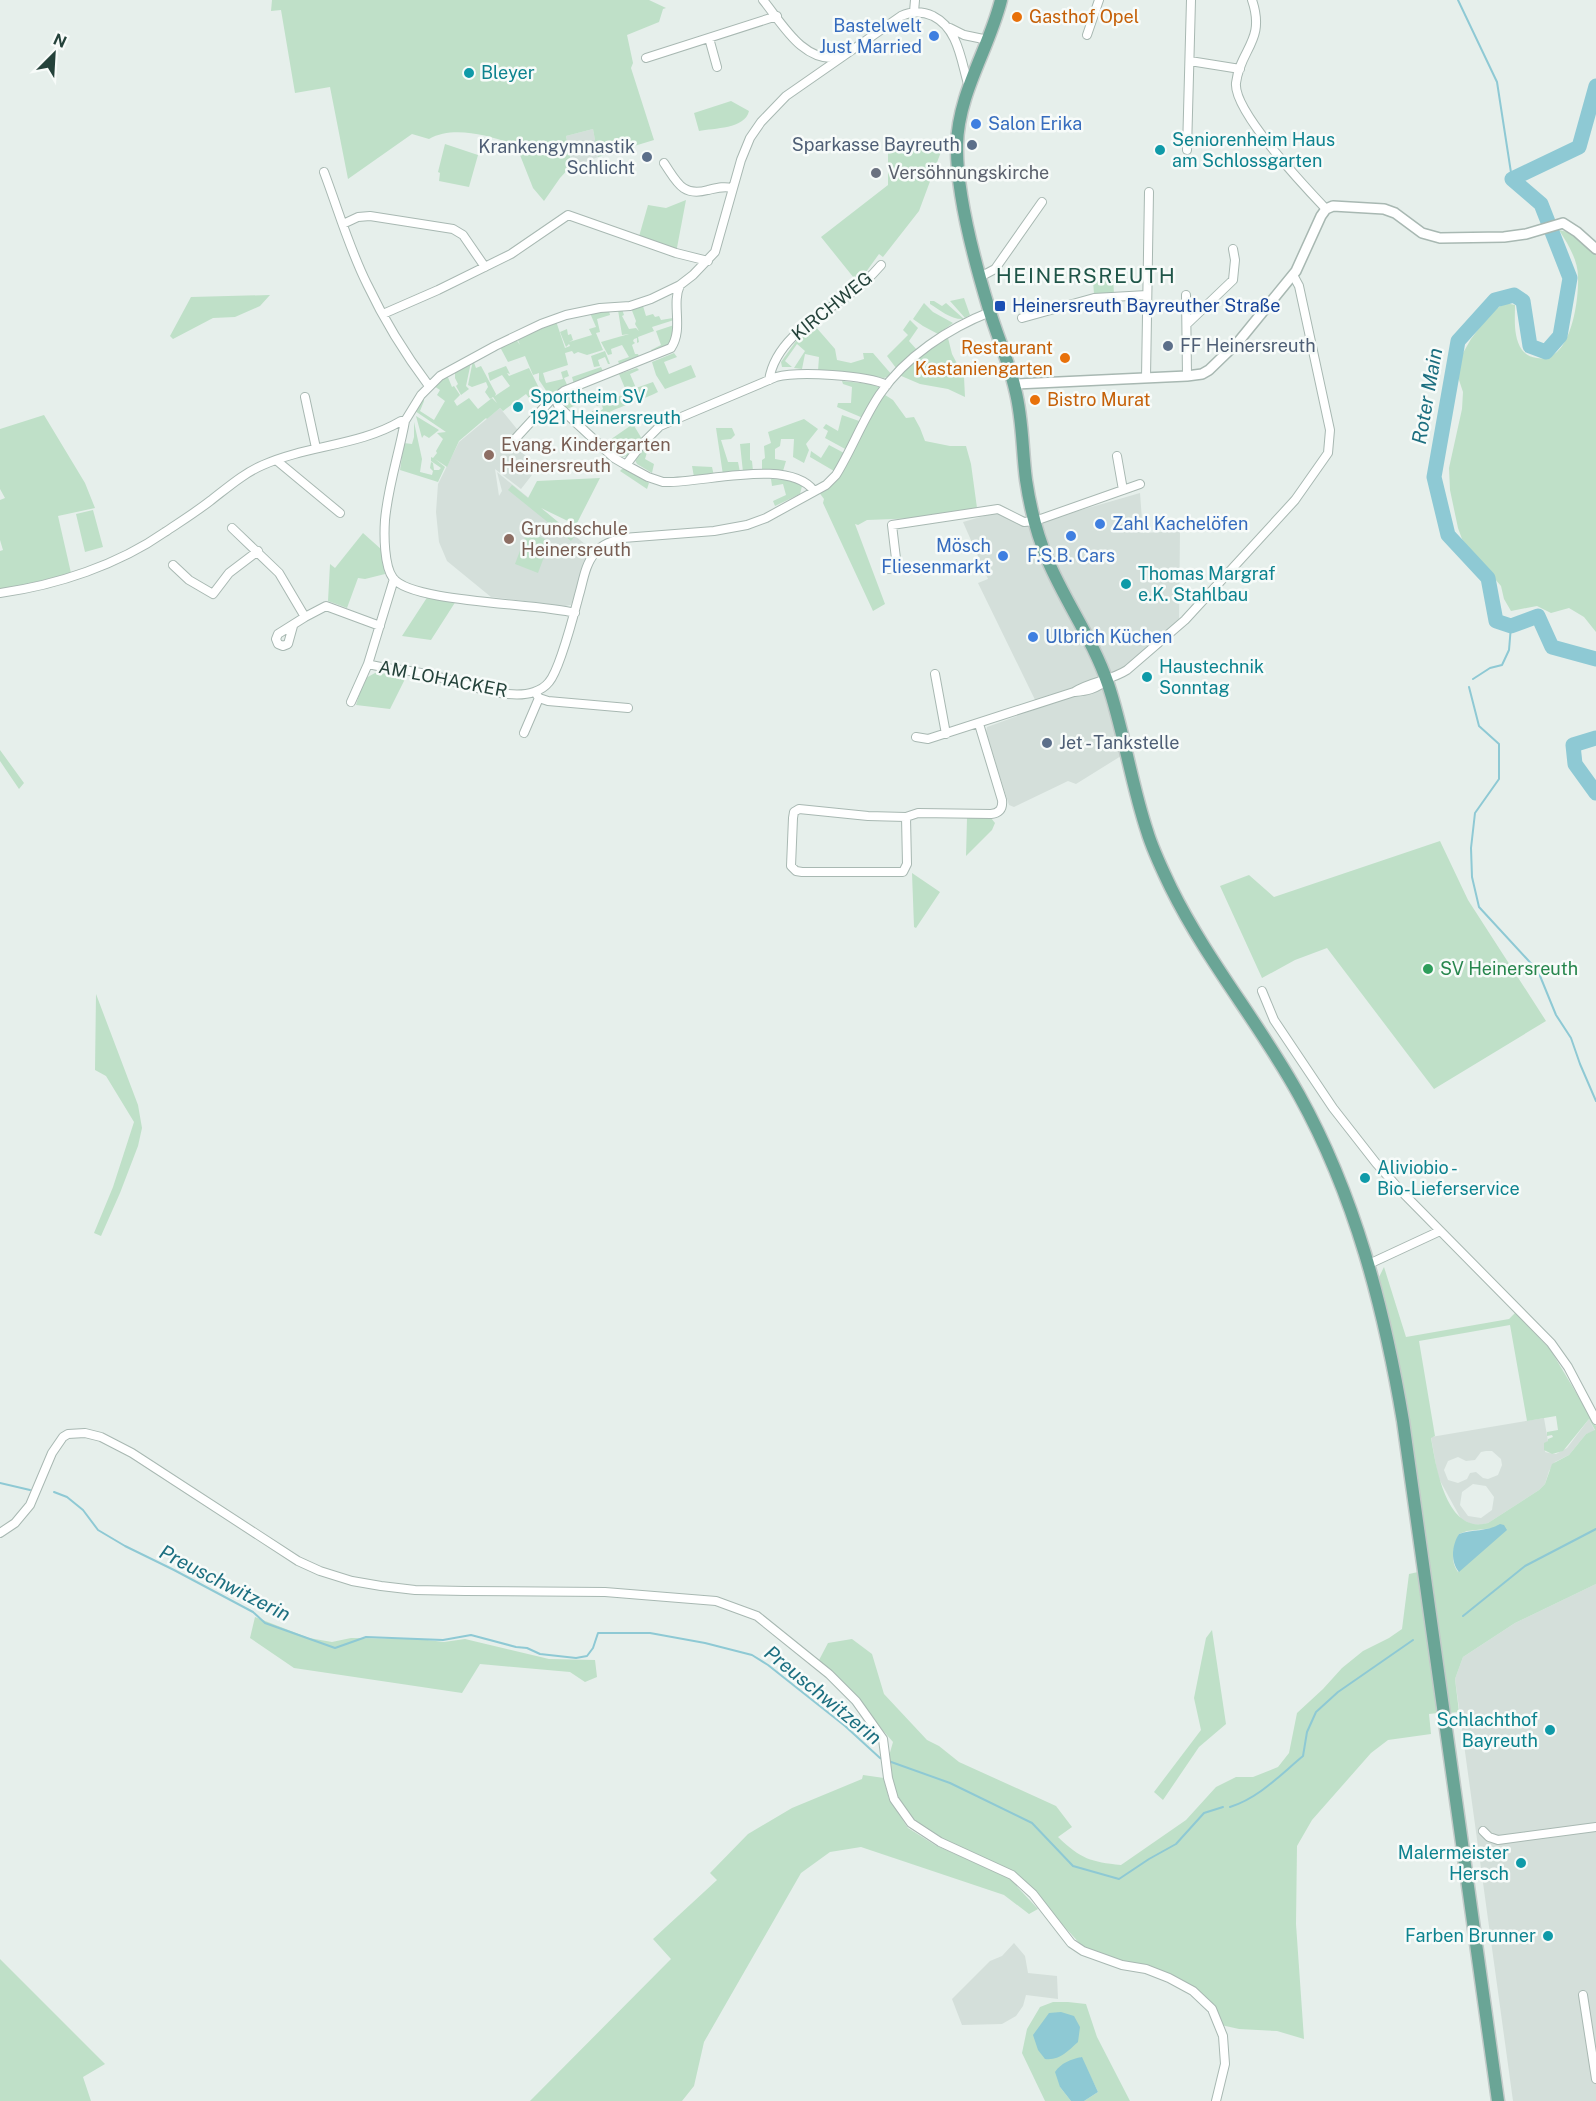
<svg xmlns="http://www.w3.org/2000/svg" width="1596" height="2101" viewBox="0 0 1596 2101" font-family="'Public Sans',sans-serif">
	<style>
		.built { fill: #d4dfda; fill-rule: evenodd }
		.green { fill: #bfe0c8; fill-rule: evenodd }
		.water { fill: #8ec9d4 }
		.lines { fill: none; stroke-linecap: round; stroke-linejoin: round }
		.stream { stroke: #8ec9d4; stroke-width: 2 }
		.river { stroke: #8ec9d4; stroke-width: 15 }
		.minor-casing { stroke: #a8b8b2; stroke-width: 10 }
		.tertiary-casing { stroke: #a8b8b2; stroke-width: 12 }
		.primary-casing { stroke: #c2cac8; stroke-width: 15 }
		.minor { stroke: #fff; stroke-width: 8 }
		.tertiary { stroke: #fff; stroke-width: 9 }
		.primary { stroke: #6aa596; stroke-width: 12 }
		.food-dot { fill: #e8710a; stroke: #f7fbf9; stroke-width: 2 }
		.shop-dot { fill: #3f7fe0; stroke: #f7fbf9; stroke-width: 2 }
		.culture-dot { fill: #0f9aa8; stroke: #f7fbf9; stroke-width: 2 }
		.service-dot { fill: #5c6f8a; stroke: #f7fbf9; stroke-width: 2 }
		.worship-dot { fill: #6b7280; stroke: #f7fbf9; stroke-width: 2 }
		.transit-dot { fill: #1a4fb4; stroke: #f7fbf9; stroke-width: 2 }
		.education-dot { fill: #8d6e63; stroke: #f7fbf9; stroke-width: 2 }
		.leisure-dot { fill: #2e9e5b; stroke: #f7fbf9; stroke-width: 2 }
		.labels { text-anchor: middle; stroke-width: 5; stroke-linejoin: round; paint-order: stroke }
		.food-label { font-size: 18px; fill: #c56008; stroke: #f7fbf9; text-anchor: start }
		.shop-label { font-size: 18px; fill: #366cbe; stroke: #f7fbf9; text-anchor: start }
		.culture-label { font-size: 18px; fill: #0d838f; stroke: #f7fbf9; text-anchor: start }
		.service-label { font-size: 18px; fill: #4e5e75; stroke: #f7fbf9; text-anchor: end }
		.worship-label { font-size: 18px; fill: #5b616d; stroke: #f7fbf9; text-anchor: start }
		.street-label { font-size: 18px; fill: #24423a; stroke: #f7fbf9 }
		.transit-label { font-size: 18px; fill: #164399; stroke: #f7fbf9; text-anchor: start }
		.education-label { font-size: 18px; fill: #785e54; stroke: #f7fbf9; text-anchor: start }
		.leisure-label { font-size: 18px; fill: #27864d; stroke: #f7fbf9; text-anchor: start }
		.water-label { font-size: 20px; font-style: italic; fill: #1c6f80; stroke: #f7fbf9 }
		.quarter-label { font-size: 21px; letter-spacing: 1.5px; fill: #1f5548; stroke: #f7fbf9 }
	</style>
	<rect width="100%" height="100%" fill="#e6efeb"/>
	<path class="built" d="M593,129L598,157L573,167L566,136Z
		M500,408L521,434L512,445L539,466L521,489L495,469L499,496L502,491L497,472L591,549L571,605L565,606L491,597L447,561L439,542L436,512L438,484L459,442Z
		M1140,493L1143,533L1180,531L1179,621L1103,686L1121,756L1076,784L1068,781L1014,807L1009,805L986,732L987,727L1039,708L978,583L988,579L963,522L998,512L1029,525Z
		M1544,1418L1548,1441L1545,1452L1549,1453L1556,1454L1567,1448L1589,1419L1595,1431L1586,1434L1569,1455L1555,1462L1549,1471L1545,1484L1539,1490L1488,1523L1480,1525L1471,1524L1461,1519L1438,1477L1431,1437ZM1486,1451H1492L1501,1459L1502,1465L1498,1475L1488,1479L1483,1478L1476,1472L1470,1473L1467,1479L1458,1483L1448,1480L1444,1470L1448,1461L1458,1457L1466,1461L1475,1460L1481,1452ZM1473,1484L1486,1486L1494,1497L1492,1510L1481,1518L1468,1516L1460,1505L1462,1492Z
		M1596,1584V2101H1513L1455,1679L1463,1657L1515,1623Z
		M1014,1943L1025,1956L1028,1973L1057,1976L1058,1999L1026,1995L1023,2006L1016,2016L1002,2024L962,2025L952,1999L990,1961L1002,1956Z"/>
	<path class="green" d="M272,0H649L666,8L663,9L659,22L627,35L633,63L631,68L654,140L598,157L593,129L566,136L572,165L560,178L544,201L533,188L516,145C490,136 454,125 429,139L412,134L348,179L330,87L295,93L281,10L271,11Z
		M731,101L749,111C745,129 714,128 699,131L694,113Z
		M445,144L478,155L469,187L439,181L440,173L438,172Z
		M888,146L942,149L919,211L883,257L879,254L858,283L821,237L888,185Z
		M686,200L676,253L638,240L648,205L666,208Z
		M1559,230L1572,233L1596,255V632L1584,617L1569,608L1551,613L1537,606L1511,611L1504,599L1501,586L1495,579L1488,575L1462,539L1458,528L1450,490L1449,468L1462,409L1463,392L1457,374L1459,360L1471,339L1492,311L1506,303L1515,305C1515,319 1513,337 1522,350C1526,355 1531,357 1537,358C1571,364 1579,300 1578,277C1578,260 1568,244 1559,230Z
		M1113,279L1114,293L1094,294L1093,280Z
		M270,295L260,306L235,317L213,318L173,339L170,336L191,297Z
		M964,298L970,315L965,318L950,301Z
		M930,301H934L942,306L946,303L964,319C951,320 940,310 930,304Z
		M924,303L933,312L953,323L938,334L923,326L913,319Z
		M643,306L646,316L653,314L655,317L659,316L661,320L673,318L674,320L652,327L654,331L638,337L639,342L637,343V338L634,339L633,341L635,343L632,345L635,354H638L640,359L620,366L618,361L629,357L622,345L611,349L612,354L608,355L601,342L629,334L622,335L618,310L622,309L624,315L622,316L629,329L636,328L639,331L635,324L636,321L631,308Z
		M609,311L610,315L597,319L600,332L596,333L603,350L587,355L578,352L574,354L572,351L565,353L568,365L543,373L546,383L563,379L561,372L567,370L569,376L564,378L568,387L549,395L539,380V373L533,375L525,356L508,362L500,347L516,339L520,345L517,338L556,321L565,348L570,346L569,344L566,347L560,332L567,329L568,335L571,334L573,340L569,342L592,335L589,329L596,327L590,313Z
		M910,320L918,328L909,341L917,350L896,368L887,356L908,335L903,330Z
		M674,325L670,346L652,353L651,350L661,345L656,331Z
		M815,326L835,349L837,360L851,363L864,359L863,353H873L892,375L884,378L818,371L819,357L805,354L802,369L794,368L805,351L797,344L785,361L792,367H782L781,362L799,337Z
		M948,338L952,354L964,377L965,397L948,389L920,384L899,375L925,353Z
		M605,351L610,364H608L605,357L598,360L600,366L594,367L591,356Z
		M674,353L677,357L664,362L669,374L691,365L696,377L665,389L656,375L652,362Z
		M473,360L476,368L481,366L496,394L495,396L510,386L502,375L490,381L488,373L506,366L510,374L507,373L509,376L529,368L542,394L537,397L534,394L529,398L526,394L503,411L500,408L487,419L485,417L486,418L459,441L447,467L435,459L445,467L438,482L400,470L404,443L412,444L414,437V422L422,459L420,472L432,475L433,471L430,468L431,462L433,463L434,470H439L441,468L431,461V457L433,458L437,453L436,451L443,439L437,433L446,432L415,411L423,398L424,401L420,411L434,420L445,401L437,395L440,390L434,386L447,375L452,387L454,386L460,395L454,401L457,406L469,398L478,409L492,398L497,403L493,397L490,399L485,392L488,387L486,382L472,387L468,385Z
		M471,362L466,386L469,389L461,395L456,386L458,384L455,378V370Z
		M601,367L604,373L574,384L572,377Z
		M637,368L639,370L630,374L636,388L653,382L658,392C634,404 605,409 586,428L576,417L591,413L592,411L598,410L601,413L600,411L603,409L602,405L597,406L591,396L597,393V397L602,401L606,397L610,400L627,393L619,374Z
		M842,381L871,384L881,388L863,418L837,407L838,403H851L852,387L843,384Z
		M582,387V392L573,396L576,405L567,409L563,405L564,395Z
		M882,393L893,400L906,418L914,417L920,428L925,441L950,446H966L971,464L977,508L972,511L920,518L867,520L858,525L855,524L885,604L873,611L823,503L824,499L818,491L827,486Z
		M44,415L85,483L95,508L58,516L71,573L0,591V551L3,550L0,540V500L5,498L0,489V429Z
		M842,415L862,422L847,450L825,438L828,431L823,428L826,424L838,431Z
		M416,416L439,430L429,438L424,435L422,438Z
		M804,419L818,429L806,444L809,450L804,463L793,457L794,439H781L780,446L775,449V459L786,461L783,471L762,470V460L765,458L764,446L771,443L768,432Z
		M633,424L642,439L629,456L622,457L604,444Z
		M716,428H732L735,435L731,439L721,440L728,462H738L740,472L723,475Z
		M653,439L655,440L648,449L645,459L654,464L652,473L637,464L635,460Z
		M750,443V460L752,461L753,471L743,472L740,444Z
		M829,445L844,453L834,471L810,457L811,451L821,458Z
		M692,466L712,467L714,476L694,477Z
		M622,469H627L649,483L647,489L620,471Z
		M600,478L576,525L541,508L575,536L571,541L508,490L512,485L528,498L537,481Z
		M771,479L791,480L802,486L800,494L775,506L773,501L786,495L783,484L772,486Z
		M93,510L103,547L85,552L76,514Z
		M527,532L550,541L538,573L515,564Z
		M363,533L382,550L385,574L365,579L358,578L347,608L328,601L330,564L335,568Z
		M428,596L456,601L431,640L402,636Z
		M375,673L407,675L390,709L356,705L364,679Z
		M0,750L24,783L19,789L0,761Z
		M967,818H991L995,823L992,830L966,856Z
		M1440,841L1468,900L1546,1021L1434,1089L1327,948L1295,960L1262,978L1220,886L1249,875L1274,897Z
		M912,873L940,892L916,928L914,927Z
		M96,994L138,1105L142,1128L138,1146L120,1193L101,1236L94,1233L113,1187L134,1122L106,1076L95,1070Z
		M1384,1267L1406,1337L1509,1319L1515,1313L1550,1349L1596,1426V1584L1515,1623L1463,1657L1455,1679L1459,1712L1449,1713C1428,1567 1412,1420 1379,1277ZM1510,1325L1527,1421L1556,1416L1558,1430L1547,1432V1436L1552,1435L1553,1437L1548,1439V1441L1544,1443V1450L1552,1454L1563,1451L1589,1419L1595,1430L1586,1434L1569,1455L1552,1464L1545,1484L1539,1490L1488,1523C1446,1535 1436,1466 1431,1438L1435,1436L1419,1341ZM1494,1528L1458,1572C1449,1560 1454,1546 1459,1534L1467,1531Z
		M1418,1572L1438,1713L1429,1714L1431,1734L1388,1740L1371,1753L1312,1820L1297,1846L1296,1924L1304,2039L1277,2031L1239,2029L1221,2025L1215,2005L1163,1978L1084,1948L1014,1872L939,1838L914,1820L897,1797L892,1780L889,1756L893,1742L845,1687L818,1662L828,1643L852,1639L872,1654L884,1694L927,1740L939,1746L959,1762L1056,1806L1072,1827L1058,1837C1081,1859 1091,1862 1121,1865L1186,1820L1216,1787L1236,1777H1253L1278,1767L1289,1753L1297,1713L1323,1689L1342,1668L1363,1651L1389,1638L1402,1629L1409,1574Z
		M255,1617L309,1638L332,1642L351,1638L419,1639L444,1642L465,1639L549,1659L595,1660L597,1677L585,1682L570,1672L480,1664L462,1693L294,1668L250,1638Z
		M1212,1630L1226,1724L1199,1747L1163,1800L1154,1792L1201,1730L1194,1698L1206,1638Z
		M863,1775L884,1778L889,1799L908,1828L935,1845L1009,1878L1038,1909L1029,1914L1004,1895L861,1847L830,1852L801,1873L704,2042L694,2086L682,2101H530L671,1959L653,1939L717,1880L710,1873L748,1834L792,1808L862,1779Z
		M0,1959L105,2064L83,2077L91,2101H0Z
		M1053,2002H1068L1086,2004L1097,2037L1130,2101H1084L1098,2092L1081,2057L1060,2087L1071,2101H1045L1022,2053L1027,2029L1040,2007Z"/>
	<path class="water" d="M1500,1524L1504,1525L1507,1530L1459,1572C1450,1561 1452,1545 1459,1534C1472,1529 1487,1532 1500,1524Z
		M1061,2012L1074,2016L1080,2027L1078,2042C1068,2051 1059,2061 1045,2059L1038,2050L1033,2035L1049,2013Z
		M1082,2057L1098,2092L1084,2101H1071L1060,2087L1055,2072C1061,2063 1071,2059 1082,2057Z"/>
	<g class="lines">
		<path class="stream" d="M1458,0L1497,82L1512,179
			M1473,679L1490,668L1502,665L1509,650L1511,626
			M1469,687L1479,726L1499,744V779L1475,813L1471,848L1472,877L1479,907L1538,971L1556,1015L1571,1038L1580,1064L1596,1101
			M0,1483L30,1490
			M54,1492L67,1497L83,1510L98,1530L125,1546L174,1570L253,1612L265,1623L335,1648L366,1637L443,1640L471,1635L516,1647L527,1648L540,1654L576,1658L587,1656L593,1648L598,1633H650L705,1643L752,1655L768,1665L845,1726L880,1758L950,1783L1032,1823L1073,1866L1119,1879L1149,1859L1176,1844L1204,1813L1223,1807
			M1463,1616L1525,1566L1596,1529
			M1230,1807C1259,1798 1280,1775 1303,1756L1307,1732L1316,1712L1338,1692L1413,1640"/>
		<path class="river" d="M1596,86L1579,147L1512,179L1541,204L1570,278L1560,336L1546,352L1530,346L1523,301L1514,295L1495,300L1458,341L1434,477L1448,535L1488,578L1496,621L1511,626L1538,616L1552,647L1596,659
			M1596,738L1573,745L1575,764L1596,793"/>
		<defs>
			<path id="minor" d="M763,0C782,23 802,62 838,58
				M1252,0C1266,41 1240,49 1236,83C1233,111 1306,188 1326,209
				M914,12L915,0
				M950,28L964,35L988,40
				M1087,35L1099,0
				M709,38L717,67
				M646,58L777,16
				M1190,61L1240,69
				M1187,150L1191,0
				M664,163C677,182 682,197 708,190C717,188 723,186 732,188
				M324,172C338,209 349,248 367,284C384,320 405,354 429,386
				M343,224L358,217L370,216L453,229L463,235L485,267
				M980,277L995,269L1042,202
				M680,285C671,305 684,328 671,348L564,391C558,395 555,401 559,407L614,458L626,465L641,445L660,426L776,377C799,371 866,375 887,385
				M1186,295L1187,376
				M383,314L438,290L511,254L568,215L676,253L708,261
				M1022,318L1094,298L1147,295
				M1187,324L1233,280L1235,260L1233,249
				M1146,378L1149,192
				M769,380C776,337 822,315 854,291C864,284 873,274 881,265
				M305,397L316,448
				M405,421C399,454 388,486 385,520C384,535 384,566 393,578C411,603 539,603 575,613
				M515,439L550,401L558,397
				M1117,456L1123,490
				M276,460L340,513
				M626,465L648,477L663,482C701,484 789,457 814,491
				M232,528L279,573L305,617L326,606L380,626
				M173,565L189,580L213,594L229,573L258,551
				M889,569L897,567L892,525L998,509L1024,522L1035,521L1140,484
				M0,593C57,585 118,565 165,532C180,522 196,512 210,501C227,488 244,473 263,465C308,445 359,446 401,421H405L421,395L440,376L495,346L541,324L566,315L600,308L630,306L651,299L680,285L693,275L715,252L741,160L750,138L761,122L786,96L901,16C912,11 922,11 933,16C959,29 961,62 969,87
				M293,626L288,644L283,646L278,644L276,639L278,634L305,617
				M368,664C387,669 407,670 427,674C456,680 506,702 534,692C540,690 545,687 549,682C560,669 574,614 579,595C583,582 585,564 595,553C602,544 612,541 623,538L714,531L747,525L766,518L826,485L836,475C852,449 863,419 880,394C905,357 949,328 990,312
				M935,674L946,734
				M535,692L539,698L548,701L628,708
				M1075,692C1087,691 1096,689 1105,681
				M351,702L368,664L394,579
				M524,733L539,698
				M916,737L928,739L1074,692C1091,681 1110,681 1127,670L1185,620L1295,500L1328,453L1330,430L1299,286L1293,275
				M906,817L907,864L903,872H802L796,871L791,866L793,818L794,812L799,809L868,816L906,817L918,813L991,814C999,813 1003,809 1002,800L979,724
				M1262,991L1274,1020L1333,1108L1376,1163L1401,1191L1551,1343L1568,1367L1596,1420
				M1369,1264L1440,1231
				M0,1533L15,1523L30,1505L52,1453L63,1437L68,1434L85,1433L101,1437L132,1453L298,1561L320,1571L352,1581L381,1586L415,1590L465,1591L605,1592L716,1601L757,1616L829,1674L856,1701L883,1739L888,1778L894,1799L911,1823L940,1842L1012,1875L1033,1894L1071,1943L1083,1951L1122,1965L1146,1969L1169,1978L1193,1991L1212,2009L1223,2036L1225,2064L1216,2101
				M1483,1831L1489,1837L1498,1840L1596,1827
				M1583,1995L1596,2079"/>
			<path id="tertiary" d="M1014,384L1187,376L1202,374L1209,370L1239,341L1296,271L1321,216L1326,209L1333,206L1384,209L1395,213L1422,233L1440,238L1504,237L1526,234L1563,223L1577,232L1596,249"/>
			<path id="primary" d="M1001,0C989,49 958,93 957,145C956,193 975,263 989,309C997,336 1009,362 1015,389C1023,419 1022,450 1026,480C1030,507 1037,535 1048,561C1066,603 1093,640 1108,684C1124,732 1131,783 1147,831C1153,851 1162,869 1171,888C1207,961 1260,1024 1299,1095C1355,1196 1384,1308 1403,1421L1498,2101"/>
		</defs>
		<use href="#minor" class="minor-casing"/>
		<use href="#tertiary" class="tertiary-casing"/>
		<use href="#primary" class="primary-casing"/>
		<use href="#minor" class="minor"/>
		<use href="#tertiary" class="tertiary"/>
		<use href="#primary" class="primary"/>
	</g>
	<g class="food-dot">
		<circle cx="1017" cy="17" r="6"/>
		<circle cx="1065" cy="358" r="6"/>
		<circle cx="1035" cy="400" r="6"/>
	</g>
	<g class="shop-dot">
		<circle cx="934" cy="36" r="6"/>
		<circle cx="976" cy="124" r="6"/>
		<circle cx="1100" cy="524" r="6"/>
		<circle cx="1071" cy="536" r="6"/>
		<circle cx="1003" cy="556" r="6"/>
		<circle cx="1033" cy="637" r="6"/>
	</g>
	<g class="culture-dot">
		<circle cx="469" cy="73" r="6"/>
		<circle cx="1160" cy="150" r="6"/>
		<circle cx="518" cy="407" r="6"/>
		<circle cx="1126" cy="584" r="6"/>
		<circle cx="1147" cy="677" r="6"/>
		<circle cx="1365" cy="1178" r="6"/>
		<circle cx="1550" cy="1730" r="6"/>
		<circle cx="1521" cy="1863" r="6"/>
		<circle cx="1548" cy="1936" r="6"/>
	</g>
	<g class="service-dot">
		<circle cx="972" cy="145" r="6"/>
		<circle cx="647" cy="157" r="6"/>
		<circle cx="1168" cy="346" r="6"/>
		<circle cx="1047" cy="743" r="6"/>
	</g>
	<circle class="worship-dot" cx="876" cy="173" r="6"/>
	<rect class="transit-dot" x="994" y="300" width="12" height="12" rx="3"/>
	<g class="education-dot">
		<circle cx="489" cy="455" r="6"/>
		<circle cx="509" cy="539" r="6"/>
	</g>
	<circle class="leisure-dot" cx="1428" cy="969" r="6"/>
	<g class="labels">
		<g class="food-label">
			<text x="1029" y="23">Gasthof Opel</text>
			<text x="1053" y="354" text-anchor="end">Restaurant<tspan x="1053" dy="21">Kastaniengarten</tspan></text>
			<text x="1047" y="406">Bistro Murat</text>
		</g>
		<g class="shop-label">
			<text x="922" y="32" text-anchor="end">Bastelwelt<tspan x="922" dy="21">Just Married</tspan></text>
			<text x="988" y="130">Salon Erika</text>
			<text x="1112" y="530">Zahl Kachelöfen</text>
			<text x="991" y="552" text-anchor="end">Mösch<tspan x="991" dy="21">Fliesenmarkt</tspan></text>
			<text x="1071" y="562" text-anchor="middle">F.S.B. Cars</text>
			<text x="1045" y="643">Ulbrich Küchen</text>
		</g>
		<g class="culture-label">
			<text x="481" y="79">Bleyer</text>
			<text x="1172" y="146">Seniorenheim Haus<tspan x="1172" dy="21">am Schlossgarten</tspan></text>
			<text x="530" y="403">Sportheim SV<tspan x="530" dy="21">1921 Heinersreuth</tspan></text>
			<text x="1138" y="580">Thomas Margraf<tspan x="1138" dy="21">e.K. Stahlbau</tspan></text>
			<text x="1159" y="673">Haustechnik<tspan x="1159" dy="21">Sonntag</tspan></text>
			<text x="1377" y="1174">Aliviobio -<tspan x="1377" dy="21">Bio-Lieferservice</tspan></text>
			<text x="1538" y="1726" text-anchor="end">Schlachthof<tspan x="1538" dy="21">Bayreuth</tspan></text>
			<text x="1509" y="1859" text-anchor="end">Malermeister<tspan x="1509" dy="21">Hersch</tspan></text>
			<text x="1536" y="1942" text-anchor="end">Farben Brunner</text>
		</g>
		<g class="service-label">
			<text x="960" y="151">Sparkasse Bayreuth</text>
			<text x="635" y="153">Krankengymnastik<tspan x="635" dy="21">Schlicht</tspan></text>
			<text x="1180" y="352" text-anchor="start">FF Heinersreuth</text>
			<text x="1059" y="749" text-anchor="start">Jet - Tankstelle</text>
		</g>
		<g class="worship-label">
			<text x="888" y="179">Versöhnungskirche</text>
		</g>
		<g class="street-label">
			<text transform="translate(832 306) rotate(-39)" y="6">KIRCHWEG</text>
			<text transform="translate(443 679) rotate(11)" y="6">AM LOHACKER</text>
		</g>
		<g class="transit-label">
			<text x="1012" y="312">Heinersreuth Bayreuther Straße</text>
		</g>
		<g class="education-label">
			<text x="501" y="451">Evang. Kindergarten<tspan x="501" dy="21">Heinersreuth</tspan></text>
			<text x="521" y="535">Grundschule<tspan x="521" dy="21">Heinersreuth</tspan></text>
		</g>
		<g class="leisure-label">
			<text x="1440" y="975">SV Heinersreuth</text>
		</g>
		<g class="water-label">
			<text transform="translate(1427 396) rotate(-80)" y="7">Roter Main</text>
			<text transform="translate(225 1583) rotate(27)" y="7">Preuschwitzerin</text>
			<text transform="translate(823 1695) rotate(39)" y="7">Preuschwitzerin</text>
		</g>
		<g class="quarter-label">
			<text x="1086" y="283">HEINERSREUTH</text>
		</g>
	</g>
	<g transform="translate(54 54) rotate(24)" stroke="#f7fbf9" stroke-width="4.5" paint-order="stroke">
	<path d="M0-4.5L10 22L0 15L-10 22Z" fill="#24423a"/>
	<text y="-9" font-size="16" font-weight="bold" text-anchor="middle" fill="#24423a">N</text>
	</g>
</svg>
